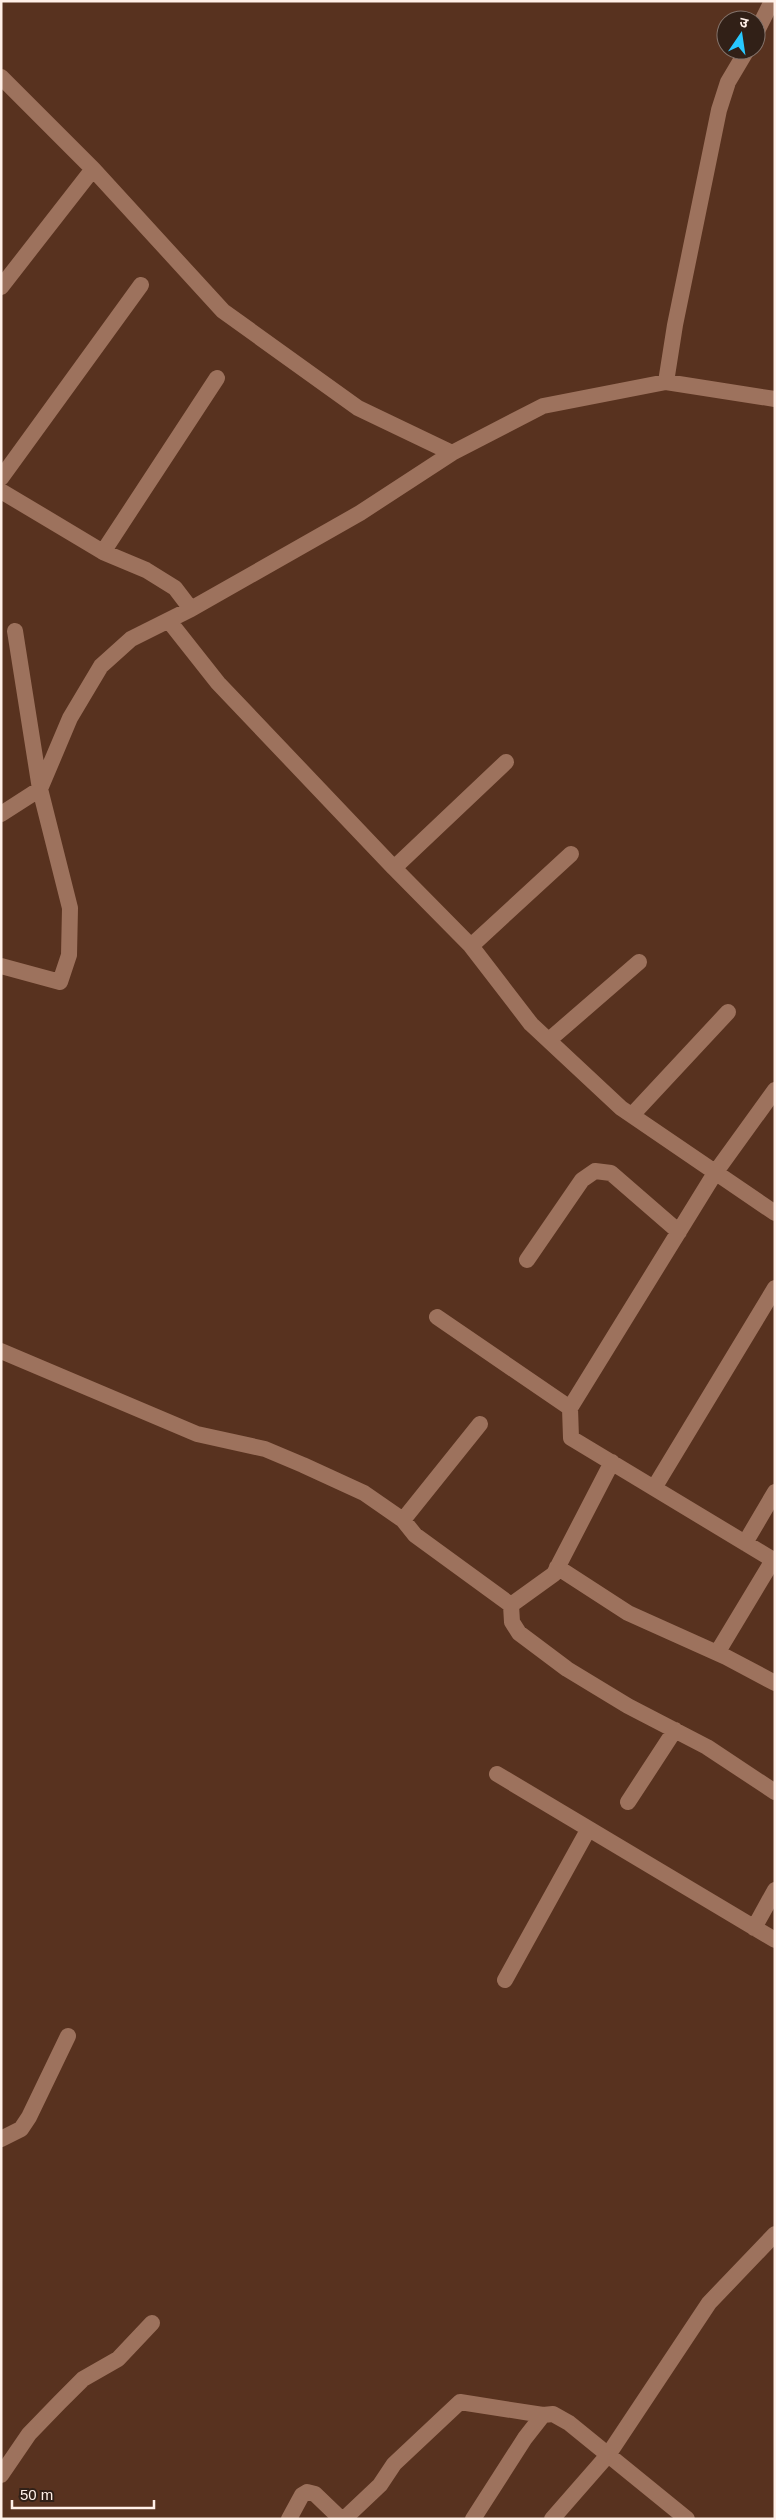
<svg xmlns="http://www.w3.org/2000/svg" width="776" height="2520" viewBox="0 0 776 2520" font-family="Helvetica,'Noto Sans Devanagari',sans-serif">
	<style>
		.lines { fill: none; stroke-linecap: round; stroke-linejoin: round }
		.minor { stroke: #9d725d; stroke-width: 16 }
	</style>
	<rect width="100%" height="100%" fill="#58321f"/>
	<g class="lines">
		<path class="minor" d="M756,33L772,1
			M1,77L93,169L223,311L358,408L452,453
			M1,287L93,169
			M666,382L675,325L719,110L728,82L747,50
			M1,478L141,285
			M1,491L103,552L146,570L175,588L191,609
			M103,552L217,378
			M169,621L218,683L394,868
			M506,762L394,868L471,946L531,1024L621,1108L775,1213
			M1,814L40,789L70,718L101,666L131,639L191,609L360,513L452,453L543,406L666,382L775,399
			M471,946L571,854
			M1,966L60,982L69,955L70,908L40,789L15,631
			M549,1040L639,962
			M632,1115L728,1012
			M527,1260L582,1180L595,1171L611,1173L679,1232
			M437,1317L570,1408L571,1438L775,1561
			M1,1351L197,1434L265,1449L303,1465L364,1493L403,1520
			M570,1408L715,1173L775,1090
			M480,1424L403,1520L415,1535L511,1605L512,1622L519,1633L567,1669L628,1706L707,1747L775,1792
			M654,1488L775,1288
			M745,1543L775,1492
			M557,1567L628,1613L726,1657L775,1683
			M511,1605L554,1574L612,1462
			M717,1653L773,1560
			M497,1774L775,1940
			M628,1802L675,1730
			M754,1928L775,1890
			M505,1980L588,1830
			M1,2139L21,2129L29,2117L68,2036
			M1,2475L29,2434L59,2403L83,2379L118,2359L152,2323
			M289,2519L302,2495L307,2492L315,2494L341,2519
			M344,2519L380,2485L394,2464L460,2402L543,2415
			M473,2519L525,2438L543,2415L553,2414L569,2423L687,2519
			M552,2519L608,2455L709,2303L775,2234"/>
	</g>
	<rect width="776" height="2520" fill="none" stroke="#fff0e8" stroke-width="5"/>
	<g transform="translate(741 35) rotate(13)"><circle r="24" fill="#312017" stroke="#83736b"/>
	<path d="M0-4L9 19L0 12L-9 19Z" fill="#28c8ff"/>
	<text y="-8" font-size="14" font-weight="bold" text-anchor="middle" fill="#fff0e8">उ</text>
	</g>
	<path d="M12 2500v8h142v-8" fill="none" stroke="#fff0e8" stroke-width="2.5"/>
	<text x="20" y="2500" font-size="15" fill="#fff0e8" stroke="#312017" stroke-width="4" paint-order="stroke">50 m</text>
</svg>
